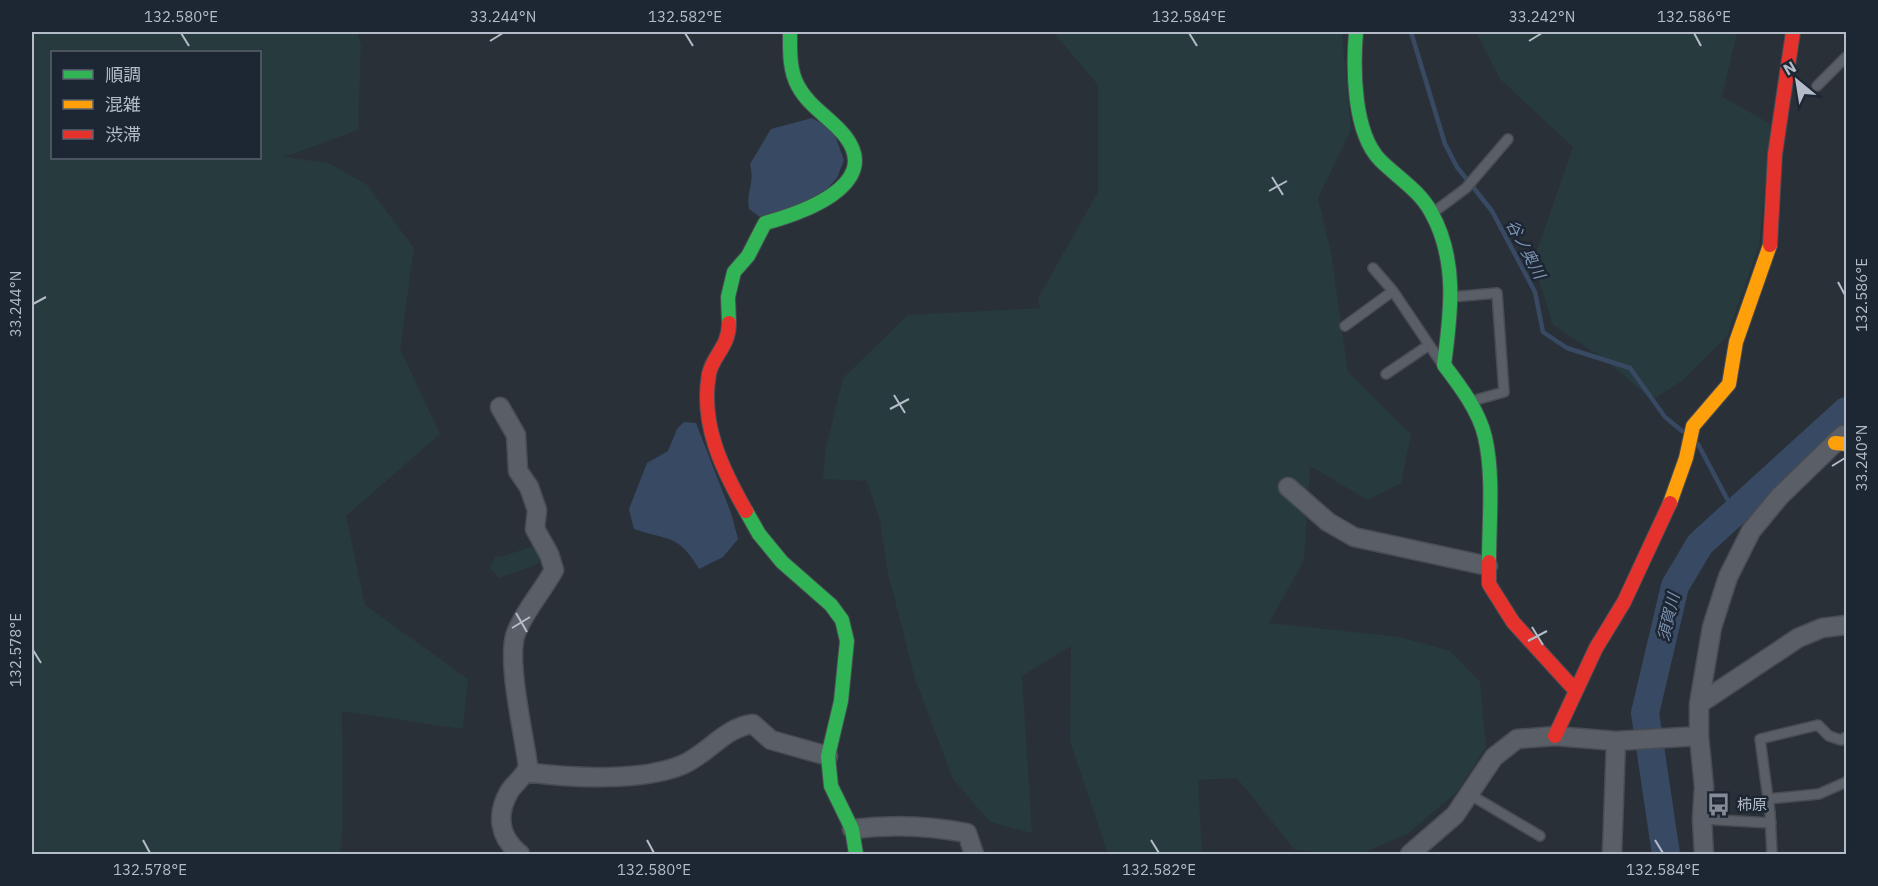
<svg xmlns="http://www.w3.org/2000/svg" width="1878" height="886" viewBox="0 0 1878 886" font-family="'IBM Plex Sans','Noto Sans JP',sans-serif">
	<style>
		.green { fill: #273a3e; fill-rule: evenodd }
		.water { fill: #384963 }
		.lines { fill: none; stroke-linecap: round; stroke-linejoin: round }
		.stream { stroke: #384963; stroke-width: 4.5 }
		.river { stroke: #384963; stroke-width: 28 }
		.lane-casing { stroke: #484c53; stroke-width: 12 }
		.street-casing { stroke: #484c53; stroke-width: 21 }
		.fast-casing { stroke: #484c53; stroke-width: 16 }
		.slow-casing { stroke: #484c53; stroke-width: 16 }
		.jam-casing { stroke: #484c53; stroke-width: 16 }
		.lane { stroke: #5a5e66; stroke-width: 9 }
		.street { stroke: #5a5e66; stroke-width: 18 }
		.fast { stroke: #30b455; stroke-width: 14 }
		.slow { stroke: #ff9f0a; stroke-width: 14 }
		.jam { stroke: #e5322d; stroke-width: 14 }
		.ticks { fill: none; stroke: #b4bcc9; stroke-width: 2 }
		.labels { text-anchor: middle; stroke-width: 5; stroke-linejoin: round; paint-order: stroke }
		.poi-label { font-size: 15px; fill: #b4bcc9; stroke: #1d2633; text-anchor: start }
		.water-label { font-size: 16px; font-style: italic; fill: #7c92b1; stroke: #1d2633 }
		.neatline { fill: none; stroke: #b4bcc9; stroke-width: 2 }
		.ticks-label { font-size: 15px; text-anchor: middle; fill: #b4bcc9 }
	</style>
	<rect width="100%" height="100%" fill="#2a3038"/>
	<path class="green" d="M32,32H357L361,45L358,130L284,157L329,163L367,185L414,248L400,349L440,434L346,516L365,605L468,679L463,729L342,711L343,824L340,854H32ZM52,52H260V158H52Z
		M1053,32H1342L1351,130L1318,198L1331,253L1348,372L1411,435L1401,483L1368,500L1310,466L1304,560L1269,623L1400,637L1450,651L1480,682L1486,747L1457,792L1407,834L1360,854H1330L1294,849L1237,778L1198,780L1202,854H1108L1070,741L1071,646L1022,676L1032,833L990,822L953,779L915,679L888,573L880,520L867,481L823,479L826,448L843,378L908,315L1040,308L1038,298L1098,192V85Z
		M1476,32H1737L1722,97L1771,124L1759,246L1727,336L1683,380L1652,400L1603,358L1553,325L1533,262L1573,147L1500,79Z
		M533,547L540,553L538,564L499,578L490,568L495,557C509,557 519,549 533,547Z"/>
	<path class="water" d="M812,118L833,130L844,160L837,178L812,206L760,217L749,209C746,191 755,185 750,164L771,129Z
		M684,422L696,423L731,513L738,539L723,557L699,569C678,533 668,541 634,529L629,509L647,463L668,451L677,429Z"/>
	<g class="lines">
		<path class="stream" d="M1411,32L1445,144L1457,167L1492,211L1535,292L1543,332L1567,348L1630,368L1665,417L1682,431
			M1698,444L1734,512"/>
		<path class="river" d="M1666,854L1645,713L1675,586L1700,544L1846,411"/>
		<defs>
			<path id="lane" d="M1817,86L1846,57
				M1434,212L1466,188L1508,139
				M1373,268L1393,291L1440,361
				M1452,297L1497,293L1504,392L1472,401
				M1345,326L1393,291
				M1386,374L1429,345
				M1469,794L1540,836
				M1768,799L1819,794L1846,782
				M1702,819L1771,823
				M1772,854L1770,813L1760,739L1818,725L1829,736L1841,740L1846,737"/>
			<path id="street" d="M500,407L516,435L518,471L529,487L537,510L535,529L549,554L554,570C542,592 525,610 516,633C506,659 524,735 528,766C525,777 515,782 509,792C496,815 499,837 520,854
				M1288,487L1328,522L1354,537L1488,566
				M1699,704L1798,638L1822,628L1846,625
				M526,772C570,778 641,782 682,765C708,754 725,727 753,724L771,740L828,756
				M852,829C892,824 927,825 967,833L974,854
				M1410,854L1455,815L1494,757L1517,739L1555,736L1616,741L1699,736
				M1612,854L1616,741
				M1704,854L1702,819L1704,787L1699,736V704L1712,627L1728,577L1751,531L1780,496L1843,435"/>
			<path id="fast" d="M1356,32C1353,68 1353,132 1380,160C1397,177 1419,190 1431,212C1458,260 1451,313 1444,365C1460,386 1479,411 1485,437C1494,476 1489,522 1489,562
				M729,323L728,297L734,272L748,256L765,223C798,214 884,186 845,136C831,118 809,107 798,86C789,70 790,50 790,32
				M746,511L759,534L782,562L831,605L842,620L847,641L841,701L828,756L831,786L852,829L856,854"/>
			<path id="slow" d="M1835,443L1846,444
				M1670,503L1686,458L1693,426L1729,384L1736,342L1770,245"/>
			<path id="jam" d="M1770,245L1775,154L1793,32
				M729,323C729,347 713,355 709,374C700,424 722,469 746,511
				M1489,562V584L1513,622L1575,690
				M1555,736L1596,648L1624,602L1670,503"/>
		</defs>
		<use href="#lane" class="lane-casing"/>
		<use href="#street" class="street-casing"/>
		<use href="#fast" class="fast-casing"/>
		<use href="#slow" class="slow-casing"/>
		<use href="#jam" class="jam-casing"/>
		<use href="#lane" class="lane"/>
		<use href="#street" class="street"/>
		<use href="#fast" class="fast"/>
		<use href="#slow" class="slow"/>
		<use href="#jam" class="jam"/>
	</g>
	<path class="ticks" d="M181,33L189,46M685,33L693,46M1189,33L1197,46M1694,33L1701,46M490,41L503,33M1529,41L1542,33M1272,177L1283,195M1269,191L1287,181M1838,282L1845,295M33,304L46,297M894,395L905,413M890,409L909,399M1832,466L1845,458M516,613L527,632M1532,627L1543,645M512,628L530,617M1528,641L1547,631M33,650L41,663M143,840L150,853M647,840L654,853M1151,840L1159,853M1655,840L1663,853"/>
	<defs>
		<symbol id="bus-bare" viewBox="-9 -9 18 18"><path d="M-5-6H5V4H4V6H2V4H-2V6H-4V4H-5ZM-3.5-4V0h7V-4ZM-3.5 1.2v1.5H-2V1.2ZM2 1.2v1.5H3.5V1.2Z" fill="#848b96" stroke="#1d2633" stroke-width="2.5" paint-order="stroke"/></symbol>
	</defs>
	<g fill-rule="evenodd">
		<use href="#bus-bare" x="1702" y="788" width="33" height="33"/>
	</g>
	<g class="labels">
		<g class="poi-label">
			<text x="1737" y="810">柿原</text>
		</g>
		<g class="water-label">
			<text transform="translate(1526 249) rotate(62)" y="6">谷ノ奥川</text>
			<text transform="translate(1668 617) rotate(-77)" y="6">須賀川</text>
		</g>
	</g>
	<rect width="1878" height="886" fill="none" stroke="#1d2633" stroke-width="66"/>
	<rect x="51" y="51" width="210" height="108" fill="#1d2633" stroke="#59626f" stroke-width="1.5"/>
	<rect x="63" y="70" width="30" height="9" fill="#30b455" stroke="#59626f" stroke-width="1.5"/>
	<text x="105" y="81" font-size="18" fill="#b4bcc9">順調</text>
	<rect x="63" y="100" width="30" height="9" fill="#ff9f0a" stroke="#59626f" stroke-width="1.5"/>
	<text x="105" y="111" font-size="18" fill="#b4bcc9">混雑</text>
	<rect x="63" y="130" width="30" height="9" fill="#e5322d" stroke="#59626f" stroke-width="1.5"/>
	<text x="105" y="141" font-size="18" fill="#b4bcc9">渋滞</text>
	<g transform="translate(1797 81) rotate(330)" stroke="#1d2633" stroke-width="4.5" paint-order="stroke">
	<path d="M0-4.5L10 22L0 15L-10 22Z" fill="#b4bcc9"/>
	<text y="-9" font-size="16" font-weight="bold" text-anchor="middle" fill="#b4bcc9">N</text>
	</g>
	<rect x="33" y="33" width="1812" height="820" class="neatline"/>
	<g class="ticks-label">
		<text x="181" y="22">132.580°E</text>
		<text x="503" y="22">33.244°N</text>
		<text x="685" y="22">132.582°E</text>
		<text x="1189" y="22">132.584°E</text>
		<text x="1542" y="22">33.242°N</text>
		<text x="1694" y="22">132.586°E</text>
		<text transform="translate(1862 295) rotate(-90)" y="5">132.586°E</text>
		<text transform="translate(16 304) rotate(-90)" y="5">33.244°N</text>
		<text transform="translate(1862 458) rotate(-90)" y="5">33.240°N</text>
		<text transform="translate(16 650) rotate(-90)" y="5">132.578°E</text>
		<text x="150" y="875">132.578°E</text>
		<text x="654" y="875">132.580°E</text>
		<text x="1159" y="875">132.582°E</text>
		<text x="1663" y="875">132.584°E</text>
	</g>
</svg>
